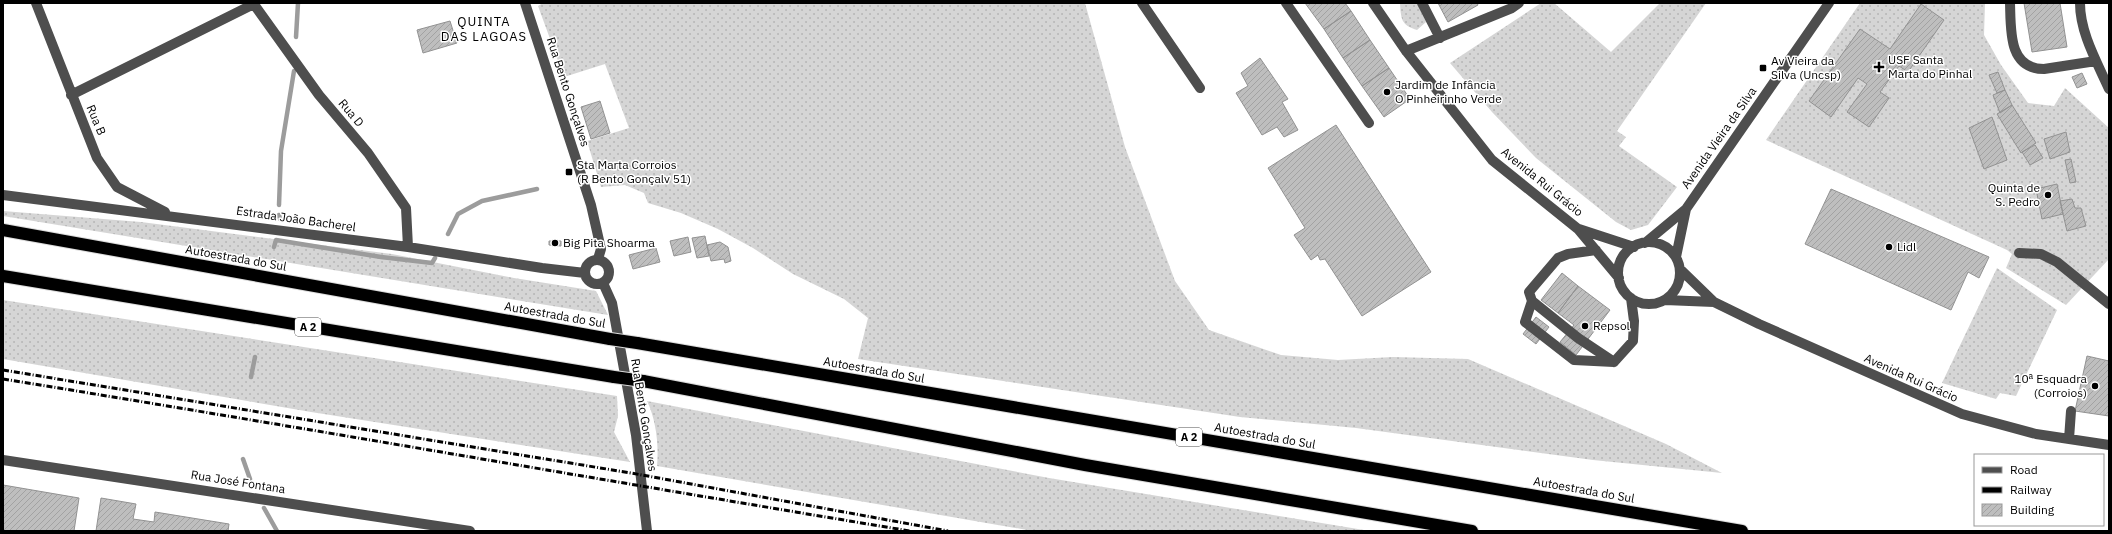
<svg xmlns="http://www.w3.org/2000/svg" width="2112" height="534" viewBox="0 0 2112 534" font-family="'IBM Plex Sans',sans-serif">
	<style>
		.grass { fill: url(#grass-dots) }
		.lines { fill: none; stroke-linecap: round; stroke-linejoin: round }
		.stream { stroke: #9c9c9c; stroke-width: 4.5 }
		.building { fill: url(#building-hatch); stroke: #929292 }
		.highway-casing { stroke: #dbdbdb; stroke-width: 14 }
		.minor { stroke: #4e4e4e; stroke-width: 10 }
		.highway { stroke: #000; stroke-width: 12 }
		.rail { stroke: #000; stroke-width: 3; stroke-dasharray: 6 2 1 2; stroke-linecap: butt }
		.highway-bridge-casing { stroke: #dbdbdb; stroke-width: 14; stroke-linecap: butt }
		.highway-bridge { stroke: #000; stroke-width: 12 }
		.poi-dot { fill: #000; stroke: #fff; stroke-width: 1.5 }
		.labels { text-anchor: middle; stroke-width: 3; stroke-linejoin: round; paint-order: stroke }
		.shield { fill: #fff; stroke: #4c4c4c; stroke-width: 1 }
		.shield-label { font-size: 11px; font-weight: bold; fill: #000 }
		.poi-label { font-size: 12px; fill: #000; stroke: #fff; text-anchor: start }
		.street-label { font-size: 12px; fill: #000; stroke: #fff }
		.neighbourhood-label { font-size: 13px; letter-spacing: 1px; fill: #000; stroke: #fff }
	</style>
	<defs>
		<pattern id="grass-dots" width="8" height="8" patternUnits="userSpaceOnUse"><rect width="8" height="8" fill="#d5d5d5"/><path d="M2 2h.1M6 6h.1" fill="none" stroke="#b5b5b5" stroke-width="1.8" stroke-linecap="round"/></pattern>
		<pattern id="building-hatch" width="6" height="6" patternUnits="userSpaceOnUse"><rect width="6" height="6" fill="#bebebe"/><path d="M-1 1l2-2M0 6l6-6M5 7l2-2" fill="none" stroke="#a2a2a2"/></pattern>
	</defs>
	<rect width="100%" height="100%" fill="#fff"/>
	<path class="grass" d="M543,3H1085L1125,147L1175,281L1209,330L1281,355L1338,360L1393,357L1468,359L1666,444L1722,473L1593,460L1356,428L1240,417L858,359L868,318L844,299L793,274L753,248L718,229L681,213L648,203L644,193L625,185L601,187L587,141L629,128L605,64L564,77L538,6Z
		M1400,3H1417L1426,22L1417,30C1401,25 1401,19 1400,3Z
		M1541,3H1554L1611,52L1660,3H1706L1617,131L1626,137L1619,146L1677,187L1648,225L1631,230L1616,222L1536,158L1492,112L1450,63Z
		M1860,3H1985L1984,35L2001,65L2028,103L2054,106L2065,88L2109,128V259L2066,305L2006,268L2012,254L2007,250L1766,140Z
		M3,211L141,222L392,254L514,278L596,291L608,315L3,216Z
		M1997,268L2057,310L2016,396L2000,393L1996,399L1942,383Z
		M3,300L617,396L618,416L614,432L630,462L311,412L3,359Z
		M647,401L1049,478L1370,531H1033L657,466C659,444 656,420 647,401Z"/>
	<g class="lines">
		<path class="stream" d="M296,37L298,3
			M279,205L281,151L294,71
			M279,215L280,219
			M448,234L458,214L482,201L537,189
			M274,247L276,240L381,257L432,263L435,258
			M251,377L255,357
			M243,459L250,479
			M264,508L277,531"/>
	</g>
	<path class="building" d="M1305,3H1345L1351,11L1324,29Z
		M1438,3H1477L1478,5L1448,22Z
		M2024,3H2060L2067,47L2032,52Z
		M1921,4L1944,20L1908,72L1899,66L1880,92L1889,98L1869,127L1847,112L1867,84L1858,78L1831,117L1809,101L1860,29L1890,49Z
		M1351,11L1370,40L1343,58L1324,29Z
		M450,21L457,43L423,53L417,30Z
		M1370,40L1389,68L1362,86L1343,58Z
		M1260,58L1288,99L1282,102L1298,130L1284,137L1277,127L1262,135L1236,93L1248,86L1241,73Z
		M1389,68L1410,99L1384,117L1362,86Z
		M1998,72L2005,90L1997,93L1989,75Z
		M2082,73L2087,84L2077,88L2072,77Z
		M2005,90L2012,105L2000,113L1993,95Z
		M600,101L610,133L591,139L581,107Z
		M2012,105L2036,143L2021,153L1997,114Z
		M1992,117L2007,160L1984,169L1969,128Z
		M1336,125L1431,272L1362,316L1325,259L1320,260L1318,255L1311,260L1294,235L1305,228L1268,168Z
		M2066,132L2070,152L2050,159L2044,139Z
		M2035,145L2043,158L2030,165L2022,152Z
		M2071,159L2076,182L2070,183L2065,160Z
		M2057,184L2063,214L2042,219L2036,189Z
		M1831,189L1989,257L1979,278L1968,272L1951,310L1805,244Z
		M2072,199L2075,208H2081L2086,226L2067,231L2060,201Z
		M705,236L709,256L697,258L692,238Z
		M688,237L691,252L674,256L670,241Z
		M549,241H561V246L549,245Z
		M720,242L728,247L731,261L725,263L724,259L711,261L707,245Z
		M656,248L660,262L633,269L629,255Z
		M1562,273L1578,286L1558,313L1541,300Z
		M1578,286L1610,310L1576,355L1560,342L1574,325L1558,313Z
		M1536,317L1549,327L1536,344L1523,334Z
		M2087,356L2109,361V416L2075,411Z
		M3,485L79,498L74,531H3Z
		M101,498L136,504L133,519L154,522L155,512L229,524L228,531H96Z"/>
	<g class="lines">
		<defs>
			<path id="highway" d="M3,230L610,339
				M3,276L614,377
				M637,343L1742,531
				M643,381L1085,465L1472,531"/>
		</defs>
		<use href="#highway" class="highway-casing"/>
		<path class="minor" d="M36,3L97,158L117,187L165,212
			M253,3L319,95L368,153L406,208L408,247
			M525,3L591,205L601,249L598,259
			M1142,3L1200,88
			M1286,3L1369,123
			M1373,3L1406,51L1492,160L1578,229L1619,278
			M1422,3L1440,38
			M2010,3C2011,30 2008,69 2044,69L2096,61
			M2080,3C2080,33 2097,62 2109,89
			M1406,51L1512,8L1519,3
			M71,95L254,4
			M3,195L408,247L542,268L585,273
			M1579,229L1634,247
			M1618 273a31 31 0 1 1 62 0a31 31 0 1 1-62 0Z
			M1645,243L1686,209L1829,3
			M1596,250L1568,254L1558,258L1529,292L1532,301L1578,338L1614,362L1633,341L1634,321L1631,298
			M2019,253L2041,254L2057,262L2109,304
			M1676,257L1686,209
			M585 272a12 12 0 1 1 24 0a12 12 0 1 1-24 0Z
			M1680,269L1714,302L1759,324L1962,414L2036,434L2109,445
			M603,283L612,303L636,435L647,531
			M1665,300L1714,302
			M1532,301L1525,322L1574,360L1614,362
			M2069,439L2071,411
			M3,460L470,531"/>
		<use href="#highway" class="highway"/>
		<path class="rail" d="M3,370L631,473L948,531
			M3,379C306,428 607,481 910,531"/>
		<defs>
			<path id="highway-bridge" d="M610,339L637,343
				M614,377L643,381"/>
		</defs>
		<use href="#highway-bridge" class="highway-bridge-casing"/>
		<use href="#highway-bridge" class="highway-bridge"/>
	</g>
	<g class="poi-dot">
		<path d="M1877 61h4v4h4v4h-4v4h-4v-4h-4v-4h4z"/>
		<rect x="1759" y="64" width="8" height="8" rx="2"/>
		<circle cx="1387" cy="92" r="4"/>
		<rect x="565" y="168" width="8" height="8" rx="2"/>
		<circle cx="2048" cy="195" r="4"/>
		<circle cx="555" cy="243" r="4"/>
		<circle cx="1889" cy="247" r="4"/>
		<circle cx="1585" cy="326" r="4"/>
		<circle cx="2095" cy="386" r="4"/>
	</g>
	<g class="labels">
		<g class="shield">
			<rect x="295" y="318" width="26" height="18" rx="3"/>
			<rect x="1176" y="428" width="26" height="18" rx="3"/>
		</g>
		<g class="shield-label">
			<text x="308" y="331">A 2</text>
			<text x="1189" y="441">A 2</text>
		</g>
		<g class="poi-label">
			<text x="1888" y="64">USF Santa<tspan x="1888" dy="14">Marta do Pinhal</tspan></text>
			<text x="1771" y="65">Av Vieira da<tspan x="1771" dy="14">Silva (Uncsp)</tspan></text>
			<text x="1395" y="89">Jardim de Infância<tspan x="1395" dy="14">O Pinheirinho Verde</tspan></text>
			<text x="577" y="169">Sta Marta Corroios<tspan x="577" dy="14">(R Bento Gonçalv 51)</tspan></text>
			<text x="2040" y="192" text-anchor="end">Quinta de<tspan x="2040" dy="14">S. Pedro</tspan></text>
			<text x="563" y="247">Big Pita Shoarma</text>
			<text x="1897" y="251">Lidl</text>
			<text x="1593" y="330">Repsol</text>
			<text x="2087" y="383" text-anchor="end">10ª Esquadra<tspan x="2087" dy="14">(Corroios)</tspan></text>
		</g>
		<g class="street-label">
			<text transform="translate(568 92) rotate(72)" y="4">Rua Bento Gonçalves</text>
			<text transform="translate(351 113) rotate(50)" y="4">Rua D</text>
			<text transform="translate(96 120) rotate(67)" y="4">Rua B</text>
			<text transform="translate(1719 138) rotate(-55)" y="4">Avenida Vieira da Silva</text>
			<text transform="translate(1542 182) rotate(39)" y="4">Avenida Rui Grácio</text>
			<text transform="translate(296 219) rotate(8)" y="4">Estrada João Bacherel</text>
			<text transform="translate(236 258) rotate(10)" y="4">Autoestrada do Sul</text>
			<text transform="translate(555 315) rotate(10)" y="4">Autoestrada do Sul</text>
			<text transform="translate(874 370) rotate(10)" y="4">Autoestrada do Sul</text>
			<text transform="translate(1911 378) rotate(24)" y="4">Avenida Rui Grácio</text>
			<text transform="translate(644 415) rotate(81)" y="4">Rua Bento Gonçalves</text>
			<text transform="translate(1265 436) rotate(10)" y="4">Autoestrada do Sul</text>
			<text transform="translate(238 482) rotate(9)" y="4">Rua José Fontana</text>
			<text transform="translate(1584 490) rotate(10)" y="4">Autoestrada do Sul</text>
		</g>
		<g class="neighbourhood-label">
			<text x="484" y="26">QUINTA<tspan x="484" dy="15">DAS LAGOAS</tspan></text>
		</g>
	</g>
	<rect width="2112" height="534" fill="none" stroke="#000000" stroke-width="8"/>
	<rect x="1974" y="454" width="130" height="72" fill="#ffffff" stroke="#999999"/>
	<rect x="1982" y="467" width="20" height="6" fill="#4e4e4e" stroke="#999999"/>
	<text x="2010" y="474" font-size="12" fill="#000000">Road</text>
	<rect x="1982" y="487" width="20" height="6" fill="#000000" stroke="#999999"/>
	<text x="2010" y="494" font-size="12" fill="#000000">Railway</text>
	<rect x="1982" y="504" width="20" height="12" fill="url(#building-hatch)" stroke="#999999"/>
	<text x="2010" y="514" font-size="12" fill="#000000">Building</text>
</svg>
